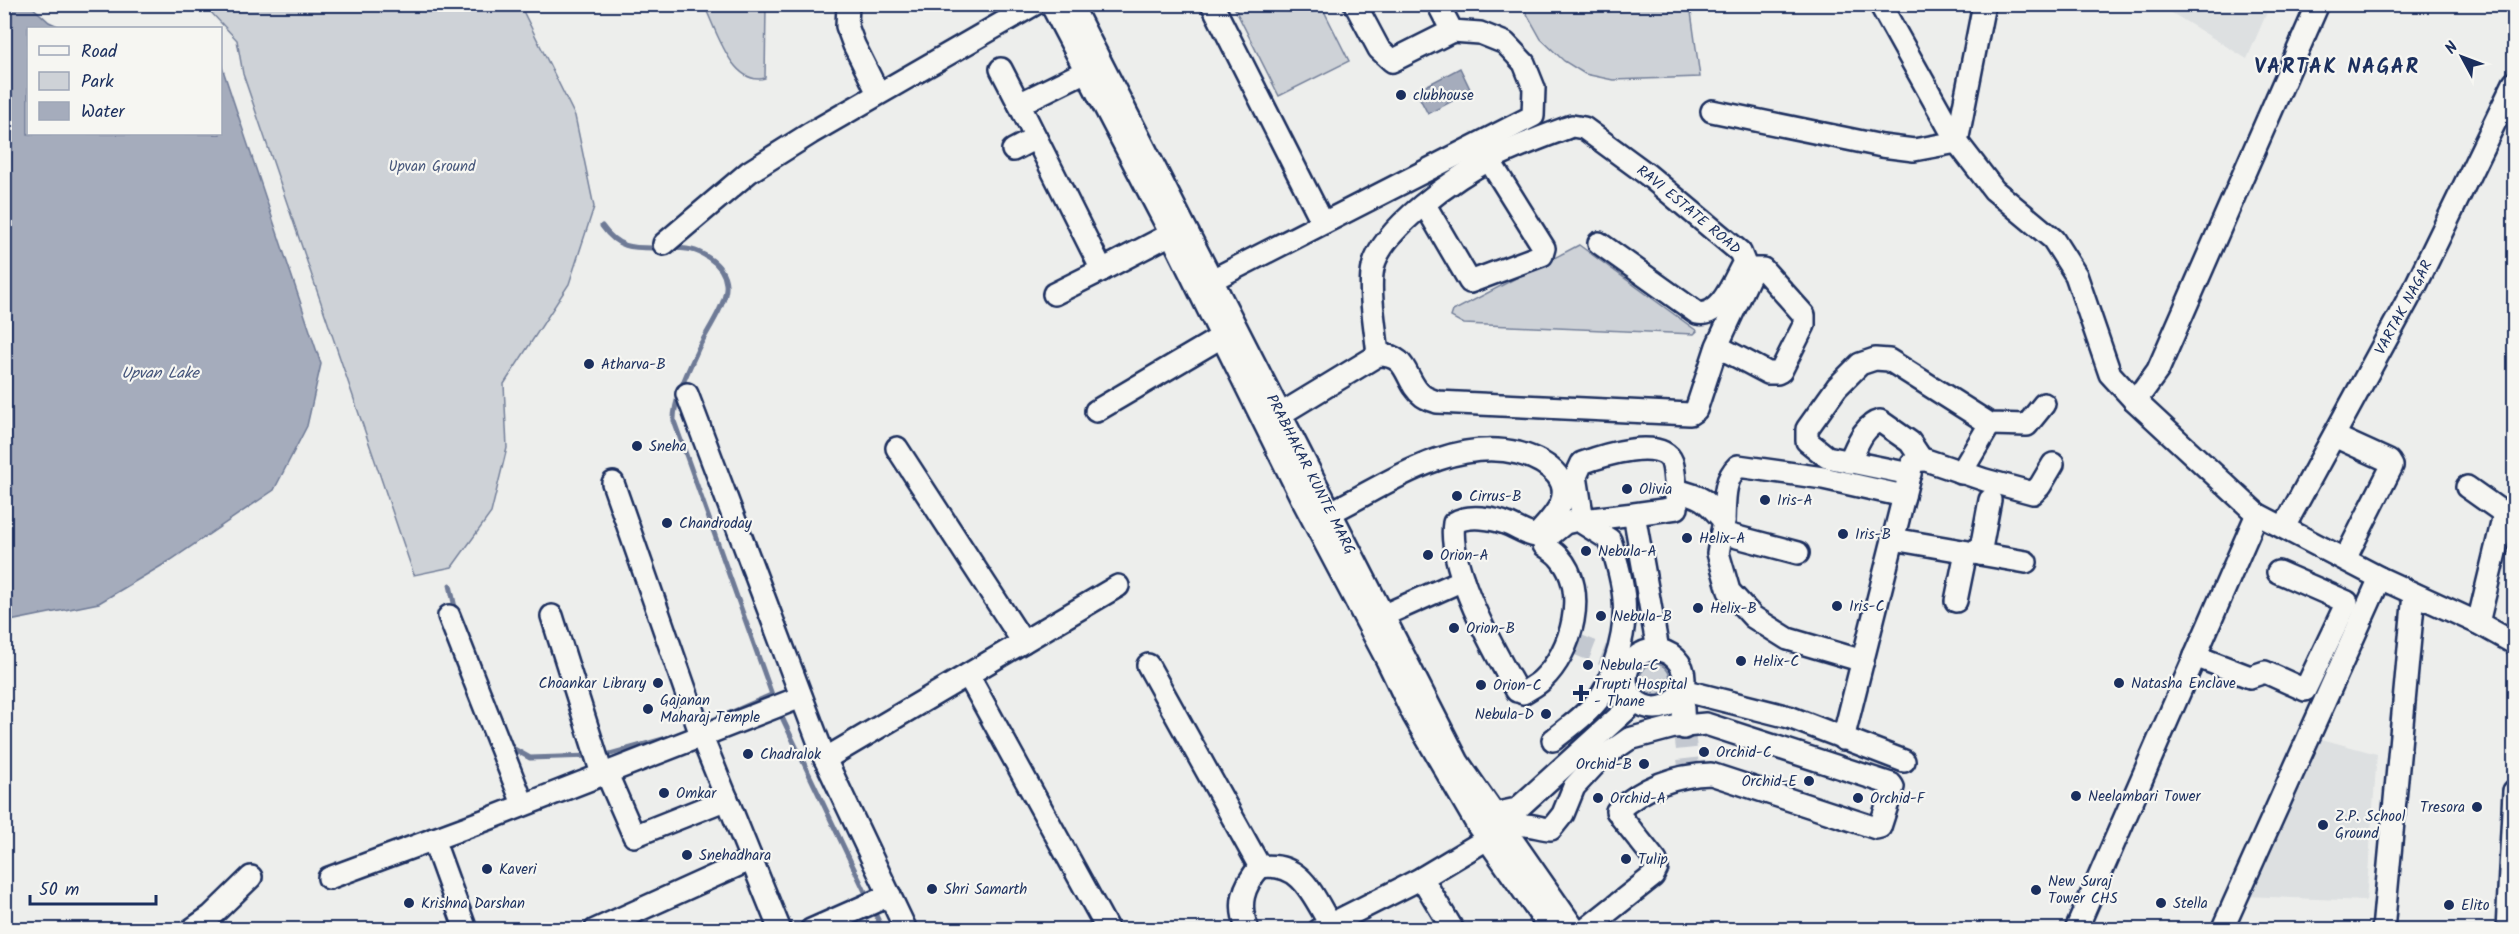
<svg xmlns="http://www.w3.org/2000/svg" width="2519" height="934" viewBox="0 0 2519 934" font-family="Kalam,sans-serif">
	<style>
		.built { fill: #dde0e1 }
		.green { fill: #ced2d7; stroke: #74809a; stroke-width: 1.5 }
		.water { fill: #a5acbc; stroke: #6e7a96; stroke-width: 1.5 }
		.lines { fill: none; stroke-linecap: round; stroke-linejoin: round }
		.stream { stroke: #6e7a96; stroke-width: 5 }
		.minor-tunnel { stroke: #c3c8d0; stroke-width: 21; stroke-dasharray: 21 10; stroke-linecap: butt }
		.minor-casing { stroke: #1b2f5e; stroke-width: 26 }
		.minor { stroke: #f6f6f2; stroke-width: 21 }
		.poi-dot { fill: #1b2f5e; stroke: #f6f6f2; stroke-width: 2 }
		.labels { text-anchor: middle; stroke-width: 4.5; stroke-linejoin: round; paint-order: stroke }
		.poi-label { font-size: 15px; fill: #1b2f5e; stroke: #f6f6f2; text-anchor: start }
		.park-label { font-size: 15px; fill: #48587c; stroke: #f6f6f2 }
		.street-label { font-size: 15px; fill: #1b2f5e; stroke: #f6f6f2 }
		.water-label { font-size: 16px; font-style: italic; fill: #44547a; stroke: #f6f6f2 }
		.district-label { font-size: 21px; font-weight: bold; letter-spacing: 1.5px; fill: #1b2f5e; stroke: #f6f6f2 }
	</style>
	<rect width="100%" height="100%" fill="#edeeec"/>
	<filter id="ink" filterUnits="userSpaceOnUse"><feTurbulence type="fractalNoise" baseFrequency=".0167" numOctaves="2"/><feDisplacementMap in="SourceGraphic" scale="12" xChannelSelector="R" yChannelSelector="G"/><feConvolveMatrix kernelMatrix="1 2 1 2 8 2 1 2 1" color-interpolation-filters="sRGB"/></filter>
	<g filter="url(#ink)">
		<path class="built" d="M2159,5H2270L2247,59Z
			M2314,737L2377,754L2366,901L2244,896Z"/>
		<path class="green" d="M200,5H520L575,116L594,207L569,284L504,384L507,448L491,513L452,567L414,575L243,74L237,40L208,9Z
			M704,5H766L765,78C732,87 716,29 704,5Z
			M1233,5H1321L1349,61L1279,96Z
			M1522,5H1690L1700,77L1613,80L1585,74L1564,61L1541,39Z
			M1579,245L1697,331L1694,334L1464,324L1451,317L1453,311Z
			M1640 679a15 15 0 1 1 30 0a15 15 0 1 1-30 0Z"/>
		<path class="water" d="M4,5H30L49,22L62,28H28V134H220L221,64L321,364L307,426L274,490L171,560L99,603L5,622Z
			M1460,68L1471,91L1428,114L1416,91Z"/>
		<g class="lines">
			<path class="stream" d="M602,226C619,250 634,248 661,248
				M670,248C686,248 696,249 709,258C718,264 725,273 726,284C728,302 707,331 699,347C690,367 673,400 674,421L775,703
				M450,585L456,612
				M779,711L869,900
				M714,720L771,695
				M507,745L530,758L590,756
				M603,756L674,736
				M873,909L883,930"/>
			<path class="minor-tunnel" d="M1573,643L1618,661
				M1684,728L1689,771"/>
			<defs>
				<g id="minor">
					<path d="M848,4L847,26L854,45L878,93"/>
					<path d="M1051,4L1171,234L1302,499L1387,660L1414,716L1478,826L1551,930"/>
					<path id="s1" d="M1071,4L1458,762L1575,930"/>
					<path d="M1212,4L1323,223"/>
					<path d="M1355,4L1379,49L1392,61L1452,31"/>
					<path d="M1880,4L1957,142L1994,190L2053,239L2076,275L2110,374L2133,399L2257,514L2380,578L2478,623L2514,643"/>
					<path d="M1001,69L1019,104"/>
					<path d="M1086,71L1019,104L1102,270L1171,234"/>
					<path d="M1712,111L1882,146L1914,150L1957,142"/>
					<path d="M1957,142L1984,4"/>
					<path d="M1013,150L1036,138"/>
					<path d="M1425,205L1470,282L1542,255L1544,248L1489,160"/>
					<path d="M664,244L749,172L811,133L1035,4"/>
					<path d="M1212,280L1533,116L1534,88L1524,63L1505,43L1480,33L1452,31L1438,4"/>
					<path d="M1054,294L1102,270"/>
					<path id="s2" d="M1378,355C1376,332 1368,290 1373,268C1380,230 1457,176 1491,159C1517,146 1545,136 1572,126L1584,128L1648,175L1740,252L1744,262C1734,279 1721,318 1697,313L1599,243"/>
					<path d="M687,394L825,759L906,930"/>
					<path d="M2133,399L2143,391L2158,370L2318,4"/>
					<path d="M1096,411L1223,336"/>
					<path d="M1271,420L1378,355C1410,354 1404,382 1423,396C1427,399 1432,400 1437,402L1690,414L1696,410L1717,346L1768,373H1777L1781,371L1804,325V315L1763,269H1753L1717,346"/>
					<path d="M2334,436L2389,461L2392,466L2345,559"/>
					<path d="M897,448L1023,642"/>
					<path d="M1849,462C1856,448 1863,425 1880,421L1910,442L1922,460"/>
					<path d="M1961,473L1990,424"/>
					<path d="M1910,474L1827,457L1807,441V429L1837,387L1860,364L1875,359L1889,360L1990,424L2027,425L2044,404"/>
					<path d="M613,483L701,735L780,930"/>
					<path d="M2467,487L2501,511L2503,519L2478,623"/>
					<path d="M1675,490C1702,496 1706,500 1724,521L1718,553L1729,591L1753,617L1788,639L1863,661"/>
					<path d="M1634,514L1583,520L1576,476L1582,463C1601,456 1662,436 1672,462C1676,475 1675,494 1677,508L1634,514L1658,650"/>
					<path d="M1319,518C1380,490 1447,436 1518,453C1533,457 1547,463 1557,475C1575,498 1551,519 1536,536C1526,534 1519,529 1510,525C1494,518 1468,514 1454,523C1447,567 1494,651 1517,691"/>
					<path d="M1724,521C1725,501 1723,480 1738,466L1823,478L1904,496"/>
					<path id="s3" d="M2284,527L2417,283L2514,83"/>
					<path d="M1722,533L1798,553"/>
					<path d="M1893,539L2026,562"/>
					<path d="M1980,554L1990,500"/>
					<path d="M1956,601L1966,552"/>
					<path d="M449,616L523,804"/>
					<path d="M552,616L602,774"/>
					<path d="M1373,620L1463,580"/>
					<circle cx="1655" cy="679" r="29"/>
					<path d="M2195,656L2250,677L2265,672L2305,690L2347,602L2278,572"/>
					<path d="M1148,665L1260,867C1301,861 1312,894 1330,924"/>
					<path d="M968,675L1108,930"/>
					<path d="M1523,693C1529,689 1537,685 1542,680C1572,652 1589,590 1559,557C1555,552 1549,549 1544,545V540L1565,523L1578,520L1610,540C1625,586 1631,615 1615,662C1612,674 1608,686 1601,696C1589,713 1569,727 1553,740"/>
					<path d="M1684,728L1682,690L1789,717L1904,761"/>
					<path d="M1843,739L1912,464L1917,460H1926L1985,480L2033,493L2040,486L2053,464"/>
					<path d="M825,759L1118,586"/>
					<path d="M606,772L634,836L727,799"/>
					<path d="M1495,837C1505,835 1513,827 1522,825C1532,824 1541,829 1551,829L1563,814L1574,787L1600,759L1629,739L1674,727L1706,724L1891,784L1893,787L1880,827L1876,828L1711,774C1676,775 1644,787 1617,811"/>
					<path d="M433,839L466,930"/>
					<path d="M329,878L491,818L801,697"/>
					<path d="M1422,878L1453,930"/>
					<path d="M191,930L211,916L251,877"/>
					<path d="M595,930L752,859"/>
					<path d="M811,930L890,895"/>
					<path d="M1248,930C1237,905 1243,886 1260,867"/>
					<path d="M1319,930L1422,878L1487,839L1495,818L1503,812L1517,809L1636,701"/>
					<path d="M1585,930L1653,876L1657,868L1656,861L1621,817"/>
					<path d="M2076,930L2257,514"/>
					<path d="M2222,930L2380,578"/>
					<path d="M2383,930L2414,594"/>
					<path d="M2507,930L2514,791"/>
				</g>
			</defs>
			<use href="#minor" class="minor-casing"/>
			<use href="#minor" class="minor"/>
		</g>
	</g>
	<g class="poi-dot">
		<circle cx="1401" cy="95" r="6"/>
		<circle cx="589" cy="364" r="6"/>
		<circle cx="637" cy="446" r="6"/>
		<circle cx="1627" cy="489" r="6"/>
		<circle cx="1457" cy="496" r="6"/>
		<circle cx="1765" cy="500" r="6"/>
		<circle cx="667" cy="523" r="6"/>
		<circle cx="1843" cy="534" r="6"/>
		<circle cx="1687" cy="538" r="6"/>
		<circle cx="1586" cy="551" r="6"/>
		<circle cx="1428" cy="555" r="6"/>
		<circle cx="1837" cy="606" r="6"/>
		<circle cx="1698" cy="608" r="6"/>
		<circle cx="1601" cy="616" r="6"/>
		<circle cx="1454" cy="628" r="6"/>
		<circle cx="1741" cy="661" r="6"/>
		<circle cx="1588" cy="665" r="6"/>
		<circle cx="658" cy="683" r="6"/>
		<circle cx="2119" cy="683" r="6"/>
		<circle cx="1481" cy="685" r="6"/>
		<path d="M1578 684h6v6h6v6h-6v6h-6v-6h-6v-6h6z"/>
		<circle cx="648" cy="709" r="6"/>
		<circle cx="1546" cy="714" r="6"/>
		<circle cx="1704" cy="752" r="6"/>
		<circle cx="748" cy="754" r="6"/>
		<circle cx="1644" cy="764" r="6"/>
		<circle cx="1809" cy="781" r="6"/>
		<circle cx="664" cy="793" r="6"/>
		<circle cx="2076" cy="796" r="6"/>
		<circle cx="1598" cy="798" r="6"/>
		<circle cx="1858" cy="798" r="6"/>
		<circle cx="2477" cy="807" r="6"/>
		<circle cx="2323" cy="825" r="6"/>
		<circle cx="687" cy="855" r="6"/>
		<circle cx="1626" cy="859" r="6"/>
		<circle cx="487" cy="869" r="6"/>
		<circle cx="932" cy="889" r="6"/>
		<circle cx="2036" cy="890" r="6"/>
		<circle cx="409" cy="903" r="6"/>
		<circle cx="2161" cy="903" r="6"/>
		<circle cx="2449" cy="905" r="6"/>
	</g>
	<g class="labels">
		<g class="poi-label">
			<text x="1413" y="100">clubhouse</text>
			<text x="601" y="369">Atharva-B</text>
			<text x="649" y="451">Sneha</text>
			<text x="1639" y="494">Olivia</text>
			<text x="1469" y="501">Cirrus-B</text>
			<text x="1777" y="505">Iris-A</text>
			<text x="679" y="528">Chandroday</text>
			<text x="1855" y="539">Iris-B</text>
			<text x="1699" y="543">Helix-A</text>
			<text x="1598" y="556">Nebula-A</text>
			<text x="1440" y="560">Orion-A</text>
			<text x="1849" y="611">Iris-C</text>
			<text x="1710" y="613">Helix-B</text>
			<text x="1613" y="621">Nebula-B</text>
			<text x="1466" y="633">Orion-B</text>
			<text x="1753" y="666">Helix-C</text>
			<text x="1600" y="670">Nebula-C</text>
			<text x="646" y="688" text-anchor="end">Choankar Library</text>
			<text x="2131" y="688">Natasha Enclave</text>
			<text x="1594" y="689">Trupti Hospital<tspan x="1594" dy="17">- Thane</tspan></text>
			<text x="1493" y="690">Orion-C</text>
			<text x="660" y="705">Gajanan<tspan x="660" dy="17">Maharaj Temple</tspan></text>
			<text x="1534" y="719" text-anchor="end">Nebula-D</text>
			<text x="1716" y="757">Orchid-C</text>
			<text x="760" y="759">Chadralok</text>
			<text x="1632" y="769" text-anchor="end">Orchid-B</text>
			<text x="1797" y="786" text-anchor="end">Orchid-E</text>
			<text x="676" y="798">Omkar</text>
			<text x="2088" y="801">Neelambari Tower</text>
			<text x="1610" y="803">Orchid-A</text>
			<text x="1870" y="803">Orchid-F</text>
			<text x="2465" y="812" text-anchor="end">Tresora</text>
			<text x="2335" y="821">Z.P. School<tspan x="2335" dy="17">Ground</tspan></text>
			<text x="699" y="860">Snehadhara</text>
			<text x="1638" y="864">Tulip</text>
			<text x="499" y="874">Kaveri</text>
			<text x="2048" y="886">New Suraj<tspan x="2048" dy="17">Tower CHS</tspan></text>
			<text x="944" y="894">Shri Samarth</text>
			<text x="421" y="908">Krishna Darshan</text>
			<text x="2173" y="908">Stella</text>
			<text x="2461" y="910">Elito</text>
		</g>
		<g class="park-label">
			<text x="432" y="171">Upvan Ground</text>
		</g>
		<g class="street-label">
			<text dy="5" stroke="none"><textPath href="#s2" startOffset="484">RAVI ESTATE ROAD</textPath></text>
			<text dy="5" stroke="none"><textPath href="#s3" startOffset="250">VARTAK NAGAR</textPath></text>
			<text dy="5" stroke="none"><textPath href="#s1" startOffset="528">PRABHAKAR KUNTE MARG</textPath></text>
		</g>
		<g class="water-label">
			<text x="160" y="378">Upvan Lake</text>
		</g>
		<g class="district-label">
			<text x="2337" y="73">VARTAK NAGAR</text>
		</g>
	</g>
	<rect width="2519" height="934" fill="none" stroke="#f6f6f2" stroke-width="24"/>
	<rect x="12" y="12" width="2495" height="910" fill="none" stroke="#1b2f5e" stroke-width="2" filter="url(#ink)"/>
	<rect x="27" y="27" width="195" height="108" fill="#f6f6f2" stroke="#9ea6b7" stroke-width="1.5"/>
	<rect x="39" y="46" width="30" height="9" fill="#f6f6f2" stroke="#9ea6b7" stroke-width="1.5"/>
	<text x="81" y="57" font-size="18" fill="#1b2f5e">Road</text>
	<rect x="39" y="72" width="30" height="18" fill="#ced2d7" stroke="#9ea6b7" stroke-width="1.5"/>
	<text x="81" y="87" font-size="18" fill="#1b2f5e">Park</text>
	<rect x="39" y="102" width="30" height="18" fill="#a5acbc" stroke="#9ea6b7" stroke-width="1.5"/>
	<text x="81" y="117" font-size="18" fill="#1b2f5e">Water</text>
	<g transform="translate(2462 57) rotate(311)" stroke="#f6f6f2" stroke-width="4.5" paint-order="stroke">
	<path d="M0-4.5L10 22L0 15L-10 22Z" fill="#1b2f5e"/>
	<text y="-9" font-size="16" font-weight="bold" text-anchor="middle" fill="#1b2f5e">N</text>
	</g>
	<path d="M30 895v9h126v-9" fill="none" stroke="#1b2f5e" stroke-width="3"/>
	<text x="39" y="895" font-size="18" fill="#1b2f5e" stroke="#f6f6f2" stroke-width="4.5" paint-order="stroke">50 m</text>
</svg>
